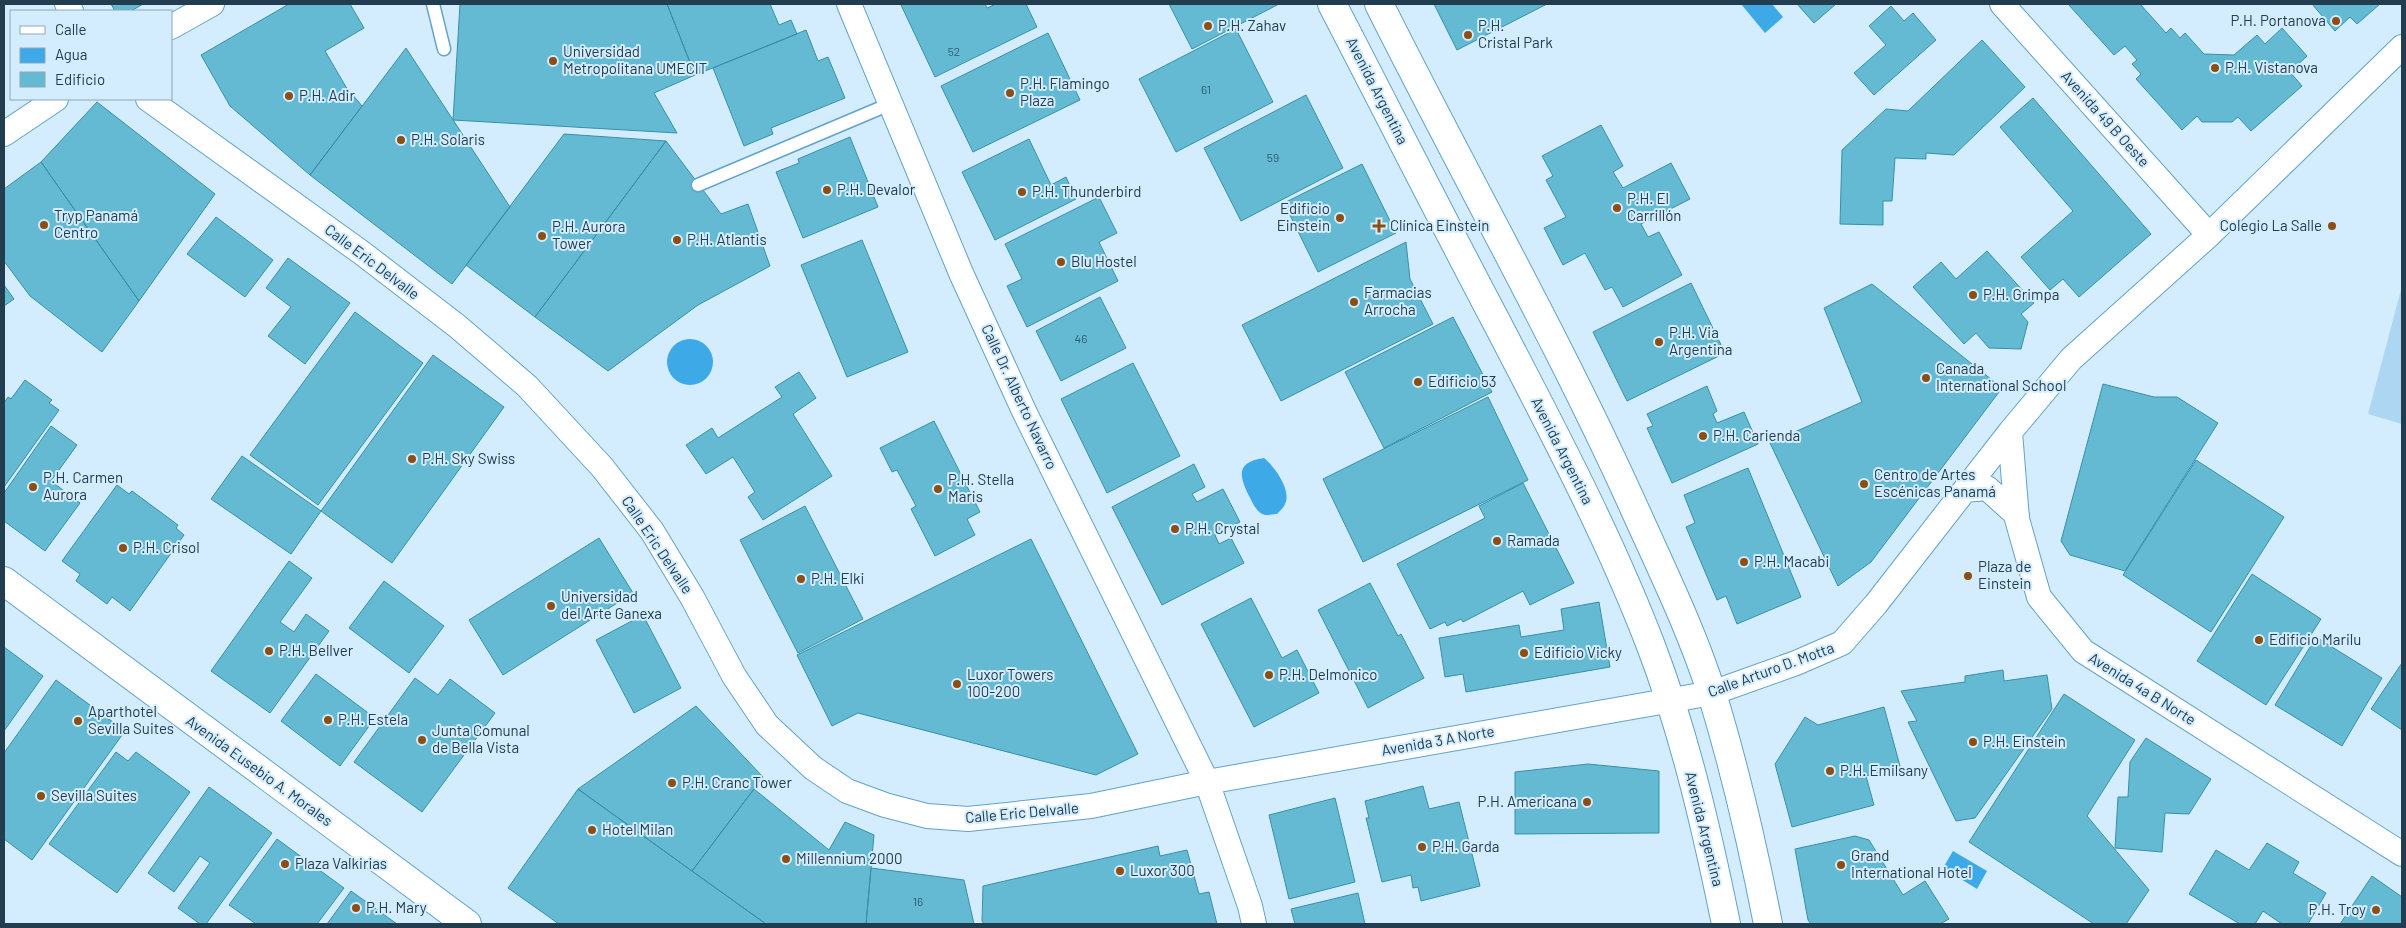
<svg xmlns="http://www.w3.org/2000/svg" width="2406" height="928" viewBox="0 0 2406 928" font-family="Barlow,sans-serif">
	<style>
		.green { fill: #acd6f2 }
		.water { fill: #3da9e6 }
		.building { fill: #64bad3; stroke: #3790a7 }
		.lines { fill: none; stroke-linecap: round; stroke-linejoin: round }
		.service-casing { stroke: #62a2cb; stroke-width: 15 }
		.minor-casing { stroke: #62a2cb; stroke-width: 26 }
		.tertiary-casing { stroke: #62a2cb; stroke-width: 30 }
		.service { stroke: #fff; stroke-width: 12 }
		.minor { stroke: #fff; stroke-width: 24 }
		.tertiary { stroke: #fff; stroke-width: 28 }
		.poi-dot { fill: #8c4e12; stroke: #d3edfe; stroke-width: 2 }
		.labels { text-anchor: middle; stroke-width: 4; stroke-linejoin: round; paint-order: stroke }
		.number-label { font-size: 12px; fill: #325c70 }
		.poi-label { font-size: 15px; fill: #223d4f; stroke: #d3edfe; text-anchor: start }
		.street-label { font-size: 15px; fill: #223d4f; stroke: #d3edfe }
	</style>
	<rect width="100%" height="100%" fill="#d3edfe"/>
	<path class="green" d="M2402,286V424L2368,414Z"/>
	<path class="water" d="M1741,4H1772L1783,17L1765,33Z
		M667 362a23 23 0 1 1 46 0a23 23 0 1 1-46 0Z
		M1264,458C1274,466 1292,490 1285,504C1284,507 1280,511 1277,514C1274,514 1269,515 1265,515C1256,513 1252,501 1248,494C1238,473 1238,462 1264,458Z
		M1953,851L1987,871L1977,889L1943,868Z"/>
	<path class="building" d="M111,4H143L131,11H115Z
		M289,4H350L364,28L325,51L346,87L362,106L310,175L230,106L201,55Z
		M460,4H667L695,75L654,93L677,133L453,120Z
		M667,4H770L779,25L791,20L797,34L695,75Z
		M903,4H985L987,8L996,4H1026L1037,27L935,77L901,5Z
		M1169,4H1279L1192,49Z
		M1434,4H1547L1457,50Z
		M1797,4H1836L1814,23Z
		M2068,4H2140L2166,33L2171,28L2180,38L2185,33L2204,54L2234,55L2257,35L2265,44L2282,28L2307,56L2290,72L2302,86L2251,131L2238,117L2232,122H2202L2197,116L2182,130L2136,79L2141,74L2132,64L2137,60L2125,46L2114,55Z
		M2312,4H2380L2357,24L2350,17L2335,31Z
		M1891,6L1904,21L1913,13L1936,40L1874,95L1854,73L1886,45L1869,26Z
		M1236,29L1273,102L1176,152L1139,79Z
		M806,30L818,61L828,57L845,98L771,128L773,134L744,146L713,68Z
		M1048,33L1080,100L973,152L941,86Z
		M1982,40L2025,87L1954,155L1926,153V159L1895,158L1892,201H1883V225L1840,224L1842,150L1886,109L1908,111Z
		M406,48L510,207L452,284L310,175Z
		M1306,95L1343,168L1241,221L1204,148Z
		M2033,98L2151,234L2079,297L2063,279L2050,290L2021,257L2073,211L2000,127Z
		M97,102L215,194L139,301L41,162Z
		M1601,125L1623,166L1613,172L1623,188L1671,163L1690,199L1641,224L1648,237L1659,232L1682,275L1623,307L1612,287L1605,290L1585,253L1563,265L1544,228L1566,217L1546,180L1553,176L1542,156Z
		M564,134L666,141L535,317L466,265Z
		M850,137L878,207L803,238L776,172L799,163L798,159Z
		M1029,139L1051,185L1066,177L1076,199L995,240L962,172Z
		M666,141L721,214L748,204L770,266L698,305L608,371L535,317Z
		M41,162L139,301L102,352L30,296L4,261V189Z
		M1362,164L1396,233L1318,272L1284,203Z
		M1099,197L1117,233L1099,242L1118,281L1027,327L1007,286L1022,279L1005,244Z
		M216,217L273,260L245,297L187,254Z
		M862,240L908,352L847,377L801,265Z
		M1406,242L1410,279L1433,324L1281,401L1242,325Z
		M1987,251L2034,303L2021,314L2028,322L2021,349L1989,348L1976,333L1964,344L1913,287L1941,262L1956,279Z
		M288,258L350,303L305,364L268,336L291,307L266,288Z
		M1691,283L1725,353L1627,401L1593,332Z
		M1872,284L2002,388L1871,562L1838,586L1770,443L1862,402L1824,308Z
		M4,285L14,299L4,306Z
		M1100,297L1126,348L1061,381L1036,331Z
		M355,312L423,363L318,505L250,455Z
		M1453,317L1492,392L1384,448L1345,372Z
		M433,355L504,407L392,563L321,511Z
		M1133,363L1180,456L1107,493L1061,399Z
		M799,372L816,398L793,414L832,476L763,520L748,497L755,492L733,457L706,474L686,445L712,428L718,438L782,397L775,387Z
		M25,380L52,400L49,403L59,410L4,487V403L8,397L11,399Z
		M2103,384L2154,397H2177L2218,423L2125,571L2070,555L2061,541Z
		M1707,386L1717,411L1713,414L1717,423L1744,412L1758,444L1672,483L1647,428L1653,426L1647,414Z
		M1488,397L1528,480L1363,562L1323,479Z
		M934,421L980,512L967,519L975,535L935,556L911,509L916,506L897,470L892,472L880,448Z
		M51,426L77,445L51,481L80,503L45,551L4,521V493Z
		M242,456L321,511L291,554L211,499Z
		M2196,460L2284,517L2211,632L2123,575Z
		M1194,464L1205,487L1192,494L1197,502L1223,489L1240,522L1215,535L1219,544L1231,538L1244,563L1162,605L1112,507Z
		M1748,468L1801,597L1737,624L1726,596L1717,600L1686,527L1695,523L1684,495Z
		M1523,483L1574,583L1530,605L1523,591L1463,622L1461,619L1447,626L1445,622L1430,629L1397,564L1485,518L1479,506Z
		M117,485L129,494L132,491L178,525L176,528L184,535L130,611L112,597L107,604L76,581L80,574L62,561Z
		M805,506L863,619L798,653L740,540Z
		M599,538L633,593L503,675L469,620Z
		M1031,539L1138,754L1096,775L858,713L832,726L797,655Z
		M289,561L312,578L280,622L294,632L306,614L329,631L270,713L211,671Z
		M2252,574L2321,619L2266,705L2197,661Z
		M384,581L444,626L409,673L349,628Z
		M1370,583L1398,636L1401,634L1424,678L1368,708L1318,610Z
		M1251,598L1282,658L1297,650L1319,693L1254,727L1201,624Z
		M1599,602L1610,667L1466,692L1463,674L1445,677L1439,638L1519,625L1521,637L1564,630L1561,609Z
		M643,615L681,688L634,713L596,640Z
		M2316,637L2382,678L2342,746L2275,705Z
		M4,647L43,676L4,731Z
		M2402,663V730L2371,709Z
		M2003,670L2004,681L2047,675L2052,709L1975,818L1956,821L1908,722L1917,721L1901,691L1965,682V676Z
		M316,674L375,718L340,766L281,721Z
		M415,678L438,695L450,679L495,713L422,812L354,762Z
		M56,680L125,731L32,860L4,839V753Z
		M2064,694L2135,740L2087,816L2149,890L2126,924H2094L1969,842Z
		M696,706L763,777L692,871L578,789Z
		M1884,707L1900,766L1866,776L1874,805L1792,827L1775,764L1805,717L1818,725Z
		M2146,738L2211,779L2189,814L2165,813L2162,852L2115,848L2118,797H2128L2130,762Z
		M116,752L128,761L136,752L190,792L117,893L49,844Z
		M1588,764L1659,771V833L1515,834V772Z
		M1423,786L1429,809L1459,802L1480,886L1421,901L1418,887L1413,888L1411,875L1382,882L1366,818H1369L1365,801Z
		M209,787L272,833L206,924H200L178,908L210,863L200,856L174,892L148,873Z
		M578,789L692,871L766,924H559L508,888Z
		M754,789L829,850L845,822L874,835L866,924H766L692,871Z
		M1335,798L1355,882L1289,899L1269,815Z
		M1855,836L1869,840L1903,895L1925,881L1949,919L1940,924H1811L1808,920L1795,849Z
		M277,839L344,888L317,924H256L229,905Z
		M2267,843L2299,862L2293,873L2326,893L2308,924H2282L2263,911L2255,924H2240L2189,894L2216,850L2249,870Z
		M1158,846L1160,856L1187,850L1199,894L1209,892L1217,924H984L982,921L983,886Z
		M871,868L964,880L974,924H866Z
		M2372,876L2402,897V924H2340Z
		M351,891L397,924H327Z
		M1358,893L1365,924H1295L1291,909Z"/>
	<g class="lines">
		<defs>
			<path id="service" d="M433,4L444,49
				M698,185L890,104"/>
			<path id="minor" d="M67,4L71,11
				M849,4L961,273L1024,411L1207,782L1250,906L1254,924
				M2002,4L2209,235
				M171,27L212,4
				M148,99L362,253L457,326L527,386L602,467L652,531L692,597L734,676L767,725L813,768L847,791L885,805L927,816L968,819L1091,806L1207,782L1712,693L1796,663L1842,643L1876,604L2010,432L2071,359L2209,235L2402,47
				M4,134L56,99
				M2010,432L2017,519L2039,597L2083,651L2402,854
				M1965,490L1987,488L2017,515"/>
			<path id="tertiary" d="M1332,4C1387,110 1441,217 1497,323C1552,429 1608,534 1651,646C1685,735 1707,831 1726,924
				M1379,4C1464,174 1558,339 1636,512C1663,572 1692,631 1712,694C1735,769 1753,847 1768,924
				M4,581L467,924"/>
		</defs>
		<use href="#service" class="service-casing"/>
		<use href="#minor" class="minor-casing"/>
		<use href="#tertiary" class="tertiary-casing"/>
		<use href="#service" class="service"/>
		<use href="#minor" class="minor"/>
		<use href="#tertiary" class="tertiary"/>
	</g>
	<g class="poi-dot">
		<circle cx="2336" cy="21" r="5"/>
		<circle cx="1208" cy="26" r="5"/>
		<circle cx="1468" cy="35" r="5"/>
		<circle cx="553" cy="61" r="5"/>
		<circle cx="2215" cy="68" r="5"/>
		<circle cx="1010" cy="93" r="5"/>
		<circle cx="289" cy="96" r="5"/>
		<circle cx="401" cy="140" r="5"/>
		<circle cx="827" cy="190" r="5"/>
		<circle cx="1022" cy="192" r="5"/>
		<circle cx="1617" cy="208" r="5"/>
		<circle cx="1340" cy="218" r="5"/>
		<circle cx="44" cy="225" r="5"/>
		<path d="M1376.5 218.5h5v5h5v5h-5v5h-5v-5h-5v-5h5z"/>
		<circle cx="2332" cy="226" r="5"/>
		<circle cx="542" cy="236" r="5"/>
		<circle cx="677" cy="240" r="5"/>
		<circle cx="1061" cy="262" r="5"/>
		<circle cx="1973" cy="295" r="5"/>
		<circle cx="1354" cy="302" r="5"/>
		<circle cx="1659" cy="342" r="5"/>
		<circle cx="1926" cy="378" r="5"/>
		<circle cx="1418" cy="382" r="5"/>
		<circle cx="1703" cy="436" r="5"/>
		<circle cx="412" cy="459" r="5"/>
		<circle cx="1864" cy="484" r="5"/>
		<circle cx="33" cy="487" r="5"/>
		<circle cx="938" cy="489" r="5"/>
		<circle cx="1175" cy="529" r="5"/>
		<circle cx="1497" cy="541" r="5"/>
		<circle cx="123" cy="548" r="5"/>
		<circle cx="1744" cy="562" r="5"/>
		<circle cx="1968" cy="576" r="5"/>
		<circle cx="801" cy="579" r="5"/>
		<circle cx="551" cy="606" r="5"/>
		<circle cx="2259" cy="640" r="5"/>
		<circle cx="269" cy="651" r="5"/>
		<circle cx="1524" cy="653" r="5"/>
		<circle cx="1269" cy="675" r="5"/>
		<circle cx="957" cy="684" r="5"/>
		<circle cx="328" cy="720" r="5"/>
		<circle cx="78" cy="721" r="5"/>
		<circle cx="422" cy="740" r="5"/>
		<circle cx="1973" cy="742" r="5"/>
		<circle cx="1830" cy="771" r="5"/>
		<circle cx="672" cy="783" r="5"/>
		<circle cx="41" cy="796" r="5"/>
		<circle cx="1587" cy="802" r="5"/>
		<circle cx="592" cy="830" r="5"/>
		<circle cx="1422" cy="847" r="5"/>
		<circle cx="786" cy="859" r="5"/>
		<circle cx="285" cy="864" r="5"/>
		<circle cx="1841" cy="865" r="5"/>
		<circle cx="1120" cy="871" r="5"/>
		<circle cx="356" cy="908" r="5"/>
		<circle cx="2376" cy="910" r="5"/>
	</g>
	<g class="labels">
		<g class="number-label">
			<text x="954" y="56">52</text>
			<text x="1206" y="94">61</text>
			<text x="1273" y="162">59</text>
			<text x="1081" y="343">46</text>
			<text x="918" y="906">16</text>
		</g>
		<g class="poi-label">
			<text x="2326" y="26" text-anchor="end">P.H. Portanova</text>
			<text x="1218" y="31">P.H. Zahav</text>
			<text x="1478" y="31">P.H.<tspan x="1478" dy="17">Cristal Park</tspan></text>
			<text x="563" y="57">Universidad<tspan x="563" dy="17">Metropolitana UMECIT</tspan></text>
			<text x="2225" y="73">P.H. Vistanova</text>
			<text x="1020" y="89">P.H. Flamingo<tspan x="1020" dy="17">Plaza</tspan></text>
			<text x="299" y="101">P.H. Adir</text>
			<text x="411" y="145">P.H. Solaris</text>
			<text x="837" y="195">P.H. Devalor</text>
			<text x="1032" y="197">P.H. Thunderbird</text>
			<text x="1627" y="204">P.H. El<tspan x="1627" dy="17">Carrillón</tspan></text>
			<text x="1330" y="214" text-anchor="end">Edificio<tspan x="1330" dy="17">Einstein</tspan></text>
			<text x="54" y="221">Tryp Panamá<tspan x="54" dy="17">Centro</tspan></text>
			<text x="1390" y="231">Clínica Einstein</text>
			<text x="2322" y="231" text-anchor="end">Colegio La Salle</text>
			<text x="552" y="232">P.H. Aurora<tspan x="552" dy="17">Tower</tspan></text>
			<text x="687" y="245">P.H. Atlantis</text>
			<text x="1071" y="267">Blu Hostel</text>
			<text x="1364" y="298">Farmacias<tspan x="1364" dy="17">Arrocha</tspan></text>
			<text x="1983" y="300">P.H. Grimpa</text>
			<text x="1669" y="338">P.H. Via<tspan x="1669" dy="17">Argentina</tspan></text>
			<text x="1936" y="374">Canada<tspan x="1936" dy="17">International School</tspan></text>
			<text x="1428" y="387">Edificio 53</text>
			<text x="1713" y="441">P.H. Carienda</text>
			<text x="422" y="464">P.H. Sky Swiss</text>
			<text x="1874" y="480">Centro de Artes<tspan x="1874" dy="17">Escénicas Panamá</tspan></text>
			<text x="43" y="483">P.H. Carmen<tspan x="43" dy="17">Aurora</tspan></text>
			<text x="948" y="485">P.H. Stella<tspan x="948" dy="17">Maris</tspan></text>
			<text x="1185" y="534">P.H. Crystal</text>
			<text x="1507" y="546">Ramada</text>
			<text x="133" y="553">P.H. Crisol</text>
			<text x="1754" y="567">P.H. Macabi</text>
			<text x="1978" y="572">Plaza de<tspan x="1978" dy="17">Einstein</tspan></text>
			<text x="811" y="584">P.H. Elki</text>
			<text x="561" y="602">Universidad<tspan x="561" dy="17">del Arte Ganexa</tspan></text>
			<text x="2269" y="645">Edificio Marilu</text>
			<text x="279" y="656">P.H. Bellver</text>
			<text x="1534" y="658">Edificio Vicky</text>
			<text x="967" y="680">Luxor Towers<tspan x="967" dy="17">100-200</tspan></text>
			<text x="1279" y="680">P.H. Delmonico</text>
			<text x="88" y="717">Aparthotel<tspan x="88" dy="17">Sevilla Suites</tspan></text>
			<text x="338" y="725">P.H. Estela</text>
			<text x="432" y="736">Junta Comunal<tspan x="432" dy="17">de Bella Vista</tspan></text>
			<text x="1983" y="747">P.H. Einstein</text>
			<text x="1840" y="776">P.H. Emilsany</text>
			<text x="682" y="788">P.H. Cranc Tower</text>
			<text x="51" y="801">Sevilla Suites</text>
			<text x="1577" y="807" text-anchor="end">P.H. Americana</text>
			<text x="602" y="835">Hotel Milan</text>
			<text x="1432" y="852">P.H. Garda</text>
			<text x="1851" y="861">Grand<tspan x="1851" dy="17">International Hotel</tspan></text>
			<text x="796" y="864">Millennium 2000</text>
			<text x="295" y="869">Plaza Valkirias</text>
			<text x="1130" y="876">Luxor 300</text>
			<text x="366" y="913">P.H. Mary</text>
			<text x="2366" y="915" text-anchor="end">P.H. Troy</text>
		</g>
		<g class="street-label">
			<text transform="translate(1377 91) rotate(63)" y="5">Avenida Argentina</text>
			<text transform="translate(2105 119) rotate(48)" y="5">Avenida 49 B Oeste</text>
			<text transform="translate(372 262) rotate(37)" y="5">Calle Eric Delvalle</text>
			<text transform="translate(1019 397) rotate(65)" y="5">Calle Dr. Alberto Navarro</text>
			<text transform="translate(1562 451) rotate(63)" y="5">Avenida Argentina</text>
			<text transform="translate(657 545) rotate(56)" y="5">Calle Eric Delvalle</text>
			<text transform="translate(1771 670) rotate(-20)" y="5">Calle Arturo D. Motta</text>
			<text transform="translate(2142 689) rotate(32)" y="5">Avenida 4a B Norte</text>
			<text transform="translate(1438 741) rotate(-10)" y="5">Avenida 3 A Norte</text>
			<text transform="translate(259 771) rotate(36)" y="5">Avenida Eusebio A. Morales</text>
			<text transform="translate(1022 813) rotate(-5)" y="5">Calle Eric Delvalle</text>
			<text transform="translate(1704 829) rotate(76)" y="5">Avenida Argentina</text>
		</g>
	</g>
	<rect width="2406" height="928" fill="none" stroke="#223d4f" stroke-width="10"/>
	<rect x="10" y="10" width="162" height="90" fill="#d3edfe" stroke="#8ca7b8"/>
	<rect x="20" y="26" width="25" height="8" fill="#ffffff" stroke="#8ca7b8"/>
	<text x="55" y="35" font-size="15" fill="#223d4f">Calle</text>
	<rect x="20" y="48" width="25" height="15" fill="#3da9e6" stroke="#8ca7b8"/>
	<text x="55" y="60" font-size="15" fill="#223d4f">Agua</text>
	<rect x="20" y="72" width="25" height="15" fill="#64bad3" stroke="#8ca7b8"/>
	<text x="55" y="85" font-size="15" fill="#223d4f">Edificio</text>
</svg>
